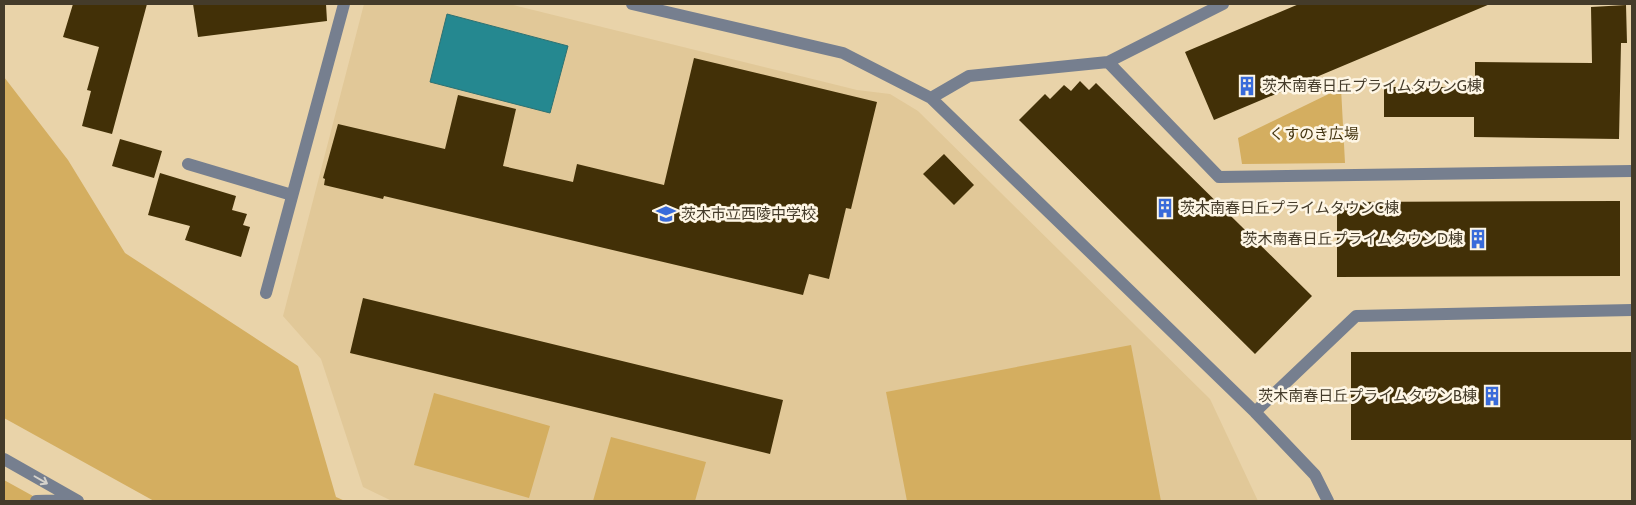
<svg xmlns="http://www.w3.org/2000/svg" width="1636" height="505" viewBox="0 0 1636 505" font-family="Cabin,'Noto Sans JP',sans-serif">
	<style>
		.built { fill: #e1c898 }
		.green { fill: #d4ae60 }
		.water { fill: #258890; stroke: #2e7171 }
		.building { fill: #423007 }
		.lines { fill: none; stroke-linecap: round; stroke-linejoin: round }
		.minor { stroke: #767f8f; stroke-width: 12 }
		.oneway { stroke: #d5d2cb }
		.labels { text-anchor: middle; stroke-width: 5; stroke-linejoin: round; paint-order: stroke }
		.poi-label { font-size: 15px; fill: #443b2a; stroke: #fef6e5; text-anchor: start }
		.park-label { font-size: 15px; fill: #443410; stroke: #fef6e5 }
	</style>
	<rect width="100%" height="100%" fill="#e9d3a9"/>
	<path class="built" d="M364,4H509L857,90L890,94L918,111L1210,399L1258,501H392L363,487L321,359L283,316Z"/>
	<path class="green" d="M4,77L68,160L125,253L298,366L336,497L345,501H154L4,418Z
		M1341,88L1345,163L1242,164L1238,138Z
		M1131,345L1161,501H907L886,392Z
		M434,393L550,426L529,498L414,465Z
		M611,437L706,462L695,501H593Z
		M4,480L42,501H4Z"/>
	<path class="water" d="M447,14L568,46L550,113L430,82Z"/>
	<path class="building" d="M73,4H147L112,134L82,126L91,91L87,90L99,47L63,37Z
		M193,4H326L327,21L198,37Z
		M1299,4H1490L1214,120L1185,52Z
		M1626,5L1627,43H1621L1619,139L1474,137V117H1384V87H1475V62L1592,63L1591,7Z
		M694,58L877,102L851,209L846,208L829,279L809,274L803,295L384,196L383,199L324,185L325,179L323,178L338,124L445,149L458,95L516,109L503,166L573,182L577,164L664,185Z
		M1080,81L1089,90L1096,83L1312,296L1255,354L1019,120L1045,94L1050,99L1064,85L1071,91Z
		M120,139L162,151L154,178L112,166Z
		M944,154L974,185L954,205L923,174Z
		M160,173L236,196L232,210L247,214L243,225L250,227L241,257L185,240L190,226L148,215Z
		M1620,201V276L1337,277V202Z
		M363,298L783,400L770,454L350,353Z
		M1351,352H1632V440H1351Z"/>
	<g class="lines">
		<path class="minor" d="M632,4L843,53L931,98L1255,412L1315,475L1328,501
			M1108,62L1219,177L1632,171
			M931,98L969,76L1108,62L1223,4
			M188,164L292,195
			M266,293L344,4
			M1255,412L1356,316L1632,310
			M4,459L78,501
			M36,501L76,500"/>
	</g>
	<defs><path id="oneway-shaft" d="M-6 0H5M1.5-3L5.5 0L1.5 3" fill="none" stroke-width="1.6" stroke-linecap="round" stroke-linejoin="round" transform="scale(1.25)"/></defs>
	<use class="oneway" href="#oneway-shaft" transform="translate(41 480) rotate(30)"/>
	<defs>
		<symbol id="building-bare" viewBox="-9 -9 18 18"><path d="M-4-6H4V6H1V3H-1V6H-4ZM-2.5-4.3h1.7v1.8h-1.7ZM.8-4.3h1.7v1.8H.8ZM-2.5-1h1.7V.8h-1.7ZM.8-1h1.7V.8H.8Z" fill="#396bda" stroke="#fef6e5" stroke-width="2.5" paint-order="stroke"/></symbol>
		<symbol id="school-bare" viewBox="-9 -9 18 18"><path d="M0-5L7-2L0 1L-7-2ZM-4 1L0 2.5L4 1V4Q0 6-4 4Z" fill="#396bda" stroke="#fef6e5" stroke-width="2.5" paint-order="stroke"/></symbol>
	</defs>
	<g fill-rule="evenodd">
		<use href="#building-bare" x="1233" y="72" width="28" height="28"/>
		<use href="#building-bare" x="1151" y="194" width="28" height="28"/>
		<use href="#school-bare" x="652" y="200" width="28" height="28"/>
		<use href="#building-bare" x="1464" y="225" width="28" height="28"/>
		<use href="#building-bare" x="1478" y="382" width="28" height="28"/>
	</g>
	<g class="labels">
		<g class="poi-label">
			<text x="1262" y="91">茨木南春日丘プライムタウンG棟</text>
			<text x="1180" y="213">茨木南春日丘プライムタウンC棟</text>
			<text x="681" y="219">茨木市立西陵中学校</text>
			<text x="1463" y="244" text-anchor="end">茨木南春日丘プライムタウンD棟</text>
			<text x="1477" y="401" text-anchor="end">茨木南春日丘プライムタウンB棟</text>
		</g>
		<g class="park-label">
			<text x="1314" y="139">くすのき広場</text>
		</g>
	</g>
	<rect width="1636" height="505" fill="none" stroke="#443b2a" stroke-width="10"/>
</svg>
